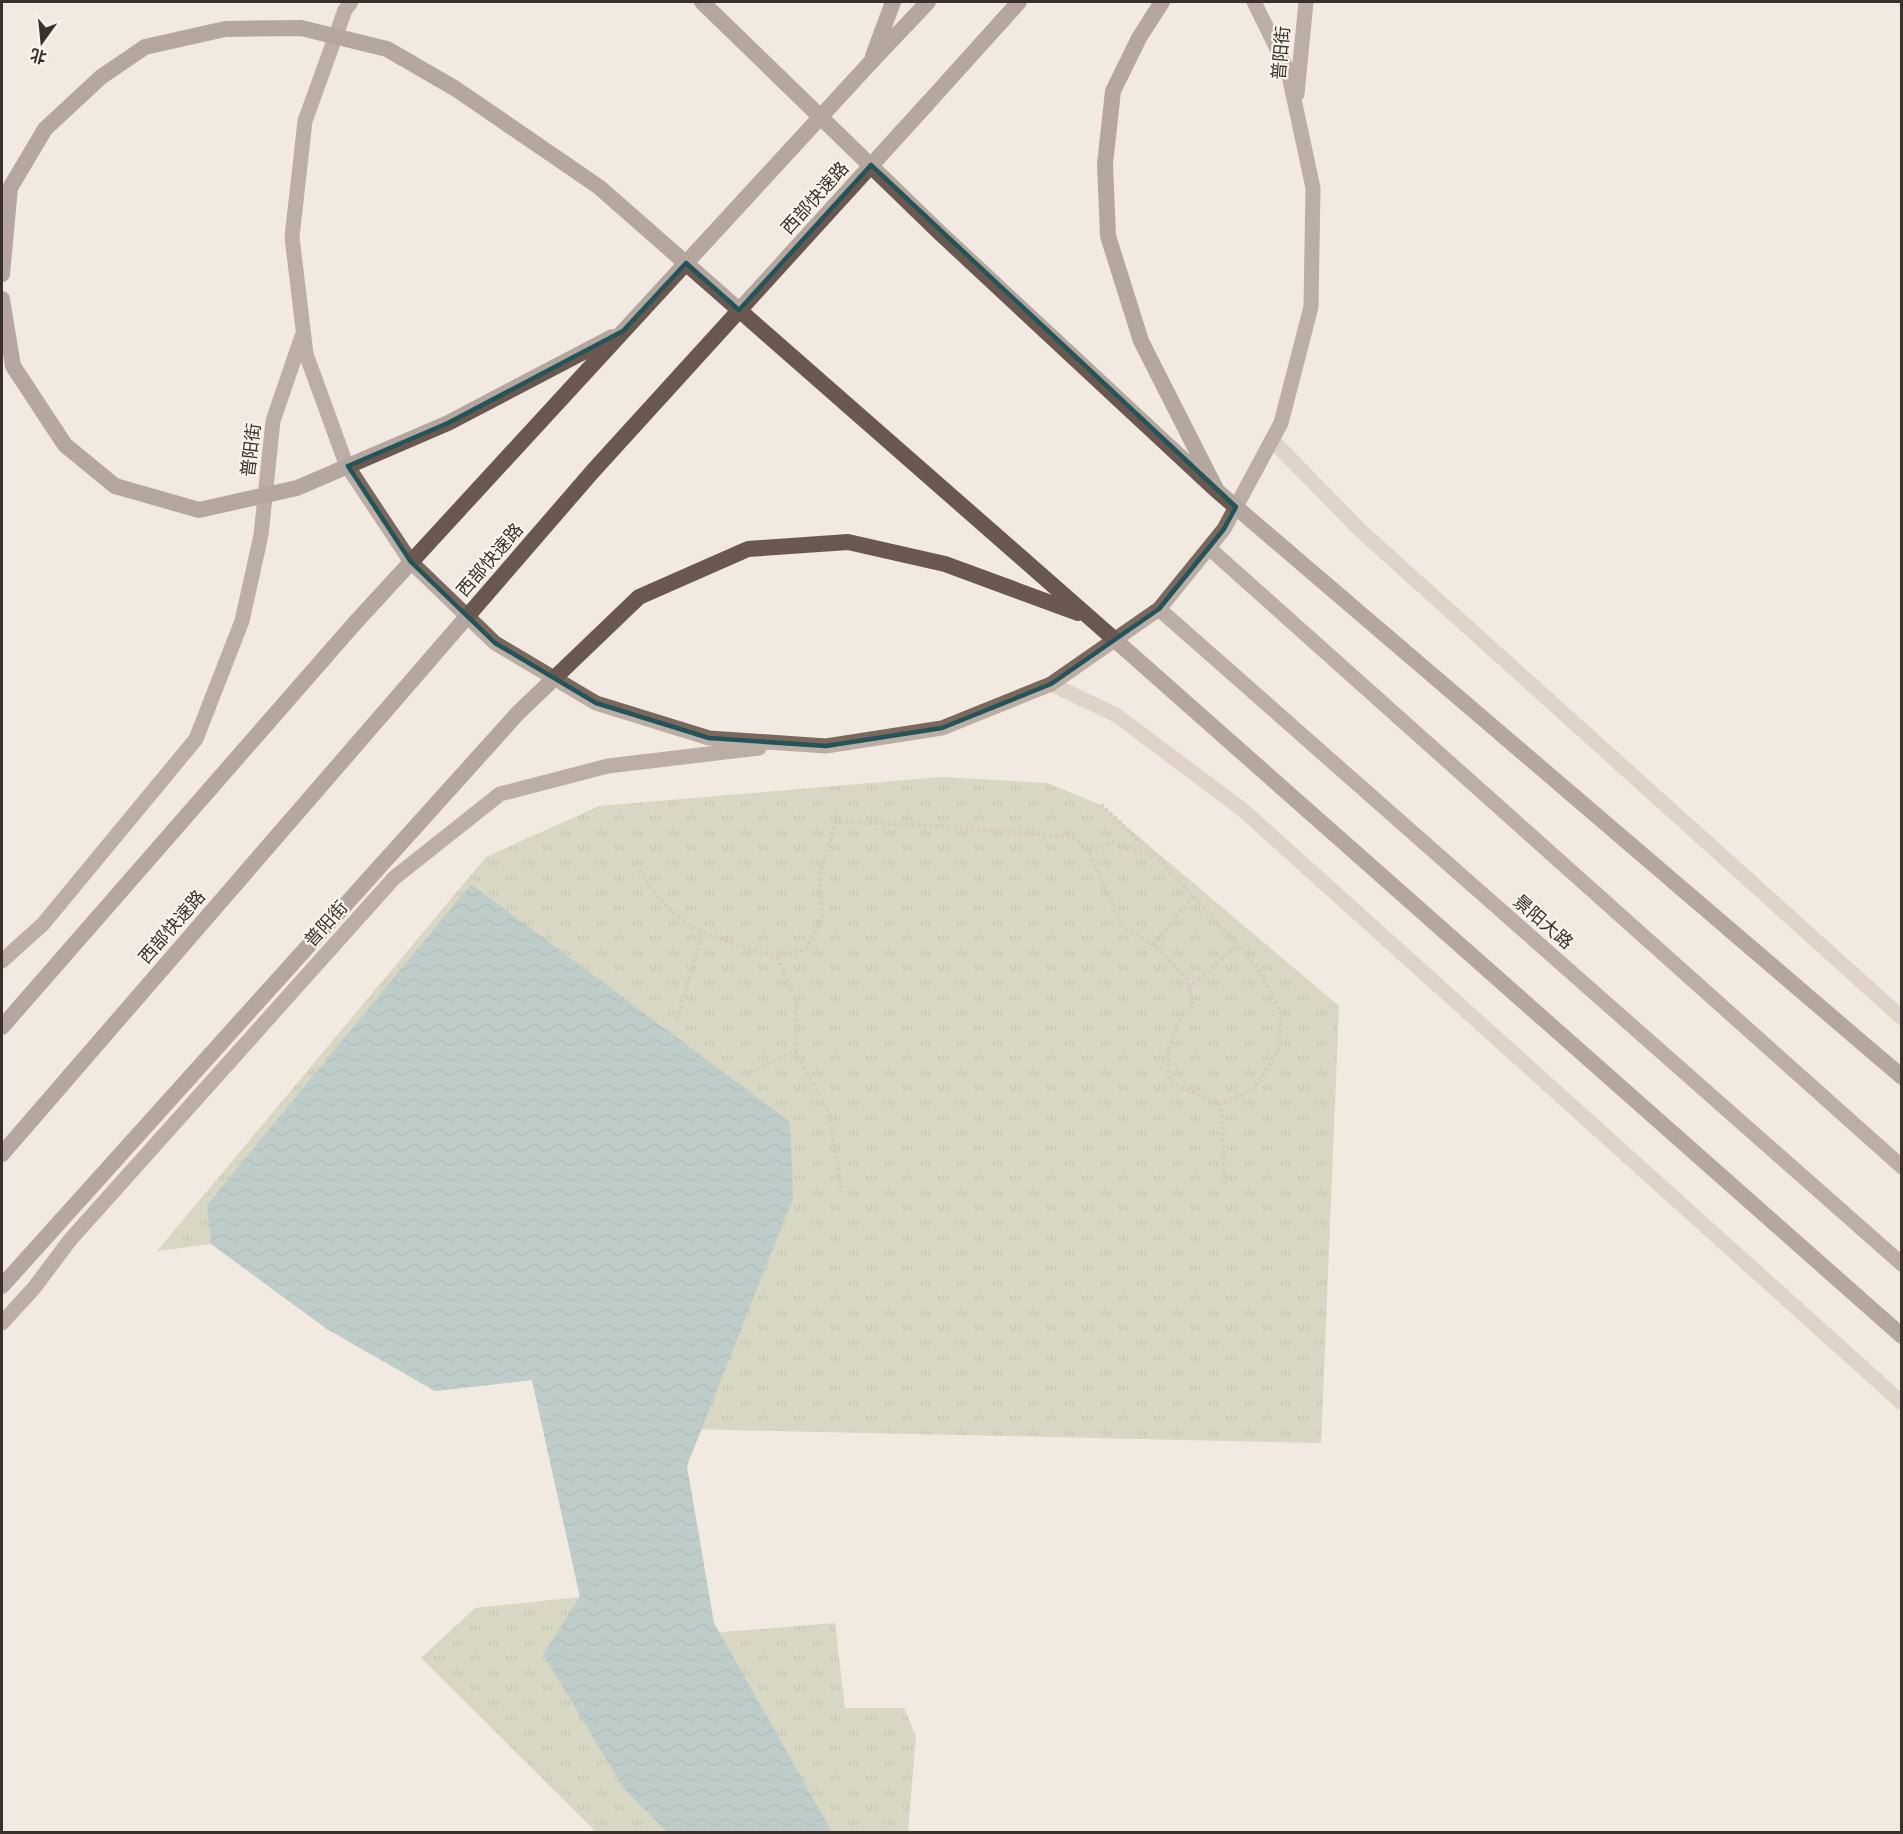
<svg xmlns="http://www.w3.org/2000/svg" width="1903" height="1834" viewBox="0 0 1903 1834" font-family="'PT Sans','Noto Sans SC',sans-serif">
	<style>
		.park { fill: url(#park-tufts) }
		.water { fill: url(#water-waves) }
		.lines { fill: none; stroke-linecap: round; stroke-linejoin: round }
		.path { stroke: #b6a596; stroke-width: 4; stroke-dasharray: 3 3; stroke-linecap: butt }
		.tertiary { stroke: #cabbac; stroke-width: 15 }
		.primary { stroke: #7a675d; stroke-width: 15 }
		.trunk { stroke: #6a5850; stroke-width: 16 }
		.trunk-bridge { stroke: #6a5850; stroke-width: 16 }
		.marked { fill: none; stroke: #225459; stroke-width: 4.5; stroke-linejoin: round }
		.labels { text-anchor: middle; stroke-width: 4.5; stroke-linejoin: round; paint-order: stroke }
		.street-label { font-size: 18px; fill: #39302b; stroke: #faf4ed }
	</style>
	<defs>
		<pattern id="park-tufts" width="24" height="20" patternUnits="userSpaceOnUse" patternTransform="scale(1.5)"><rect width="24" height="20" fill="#b6c1a0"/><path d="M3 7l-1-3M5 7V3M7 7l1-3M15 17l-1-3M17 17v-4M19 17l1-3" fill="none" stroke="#959d83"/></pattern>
		<pattern id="water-waves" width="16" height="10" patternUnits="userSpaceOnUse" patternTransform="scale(1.5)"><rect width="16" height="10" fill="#80acaf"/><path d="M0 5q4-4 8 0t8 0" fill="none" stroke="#6a8c8f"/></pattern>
	</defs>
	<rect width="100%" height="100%" fill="#f2eae0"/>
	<path class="park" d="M941,777L1047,783L1101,805L1339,1006L1321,1443L683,1429V1540L711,1633L835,1623L845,1708H904L916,1736L908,1832H596L421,1658L475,1608L580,1597L532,1380L435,1391L327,1329L211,1244L157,1251L486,857L599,806Z"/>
	<path class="water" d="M471,884L790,1122L793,1198L687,1466L714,1623L832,1832H667L624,1789L543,1654L580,1597L532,1380L435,1391L327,1329L211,1244L207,1205Z"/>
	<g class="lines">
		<path class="path" d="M1101,805L1157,857L1257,966L1282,1014L1278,1051L1254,1089L1221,1104
			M1089,851L1113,842L1153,856
			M639,871L658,898L689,926L725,941L777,957L806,949L822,918L820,871L836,821L952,827L1073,837L1089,851L1123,928L1154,945L1187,979L1193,1005L1181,1016L1168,1050L1170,1082L1221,1104L1225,1186
			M1154,945L1193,896
			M1189,988L1238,945
			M677,1020L703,932
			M795,1051L828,1110L842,1192
			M751,1072L795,1051L797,1003L777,957"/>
		<path class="tertiary" d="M1272,440L1361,531L1902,1018
			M1051,684L1116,715L1243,810L1902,1403"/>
		<path class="primary" d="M351,2L345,10L305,121L292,237L306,354L346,464L411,562L495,643L596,703L709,738L826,746L942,728L1051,684L1159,609L1224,529L1281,423L1311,307L1313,188L1288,71L1254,2
			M1297,94L1306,2
			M1209,548L1902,1167
			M1159,609L1902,1264
			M2,961L43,924L196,739L242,621L261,535L273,421L302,336
			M2,1323L34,1288L70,1240L394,878L500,794L608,766L759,748"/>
		<path class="trunk" d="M1162,2L1139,38L1113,91L1105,164L1108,236L1141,341L1216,489
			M873,56L893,2
			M871,62L928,2
			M927,104L1019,2"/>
		<path class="trunk-bridge" d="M702,2L939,232L1216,490L1902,1077
			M2,274L10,188L45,129L101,77L145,47L225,29L301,28L387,49L456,89L599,187L1089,617L1902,1336
			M2,299L13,366L65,445L115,486L199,510L297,488L448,423L612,337
			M2,1027L354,624L871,62
			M2,1154L593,471L927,104
			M2,1286L518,713L639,597L748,549L848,542L945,564L1078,613"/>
	</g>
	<path d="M0 0H1903V1834H0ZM871,165L1236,507L1224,529L1159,609L1051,684L942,728L826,746L709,738L596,703L495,643L411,562L348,466L448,423L623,331L686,263L739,310Z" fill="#f2eae0" fill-opacity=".55" fill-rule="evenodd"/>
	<path class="marked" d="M871,165L1236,507L1224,529L1159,609L1051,684L942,728L826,746L709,738L596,703L495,643L411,562L348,466L448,423L623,331L686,263L739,310Z"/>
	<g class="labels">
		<g class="street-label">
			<text transform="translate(1281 53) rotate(-85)" y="6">普阳街</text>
			<text transform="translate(815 198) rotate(-48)" y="6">西部快速路</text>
			<text transform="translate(251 450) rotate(-83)" y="6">普阳街</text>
			<text transform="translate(490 560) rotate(-49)" y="6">西部快速路</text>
			<text transform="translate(1543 922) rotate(41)" y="6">景阳大路</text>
			<text transform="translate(326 924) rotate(-48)" y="6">普阳街</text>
			<text transform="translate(172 927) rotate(-49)" y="6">西部快速路</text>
		</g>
	</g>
	<rect width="1903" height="1834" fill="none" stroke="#39302b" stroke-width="6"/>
	<g transform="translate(42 42) rotate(195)" stroke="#faf4ed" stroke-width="4.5" paint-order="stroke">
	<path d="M0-4.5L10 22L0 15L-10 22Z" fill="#39302b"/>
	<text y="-9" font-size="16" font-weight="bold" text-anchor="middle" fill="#39302b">北</text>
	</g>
</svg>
